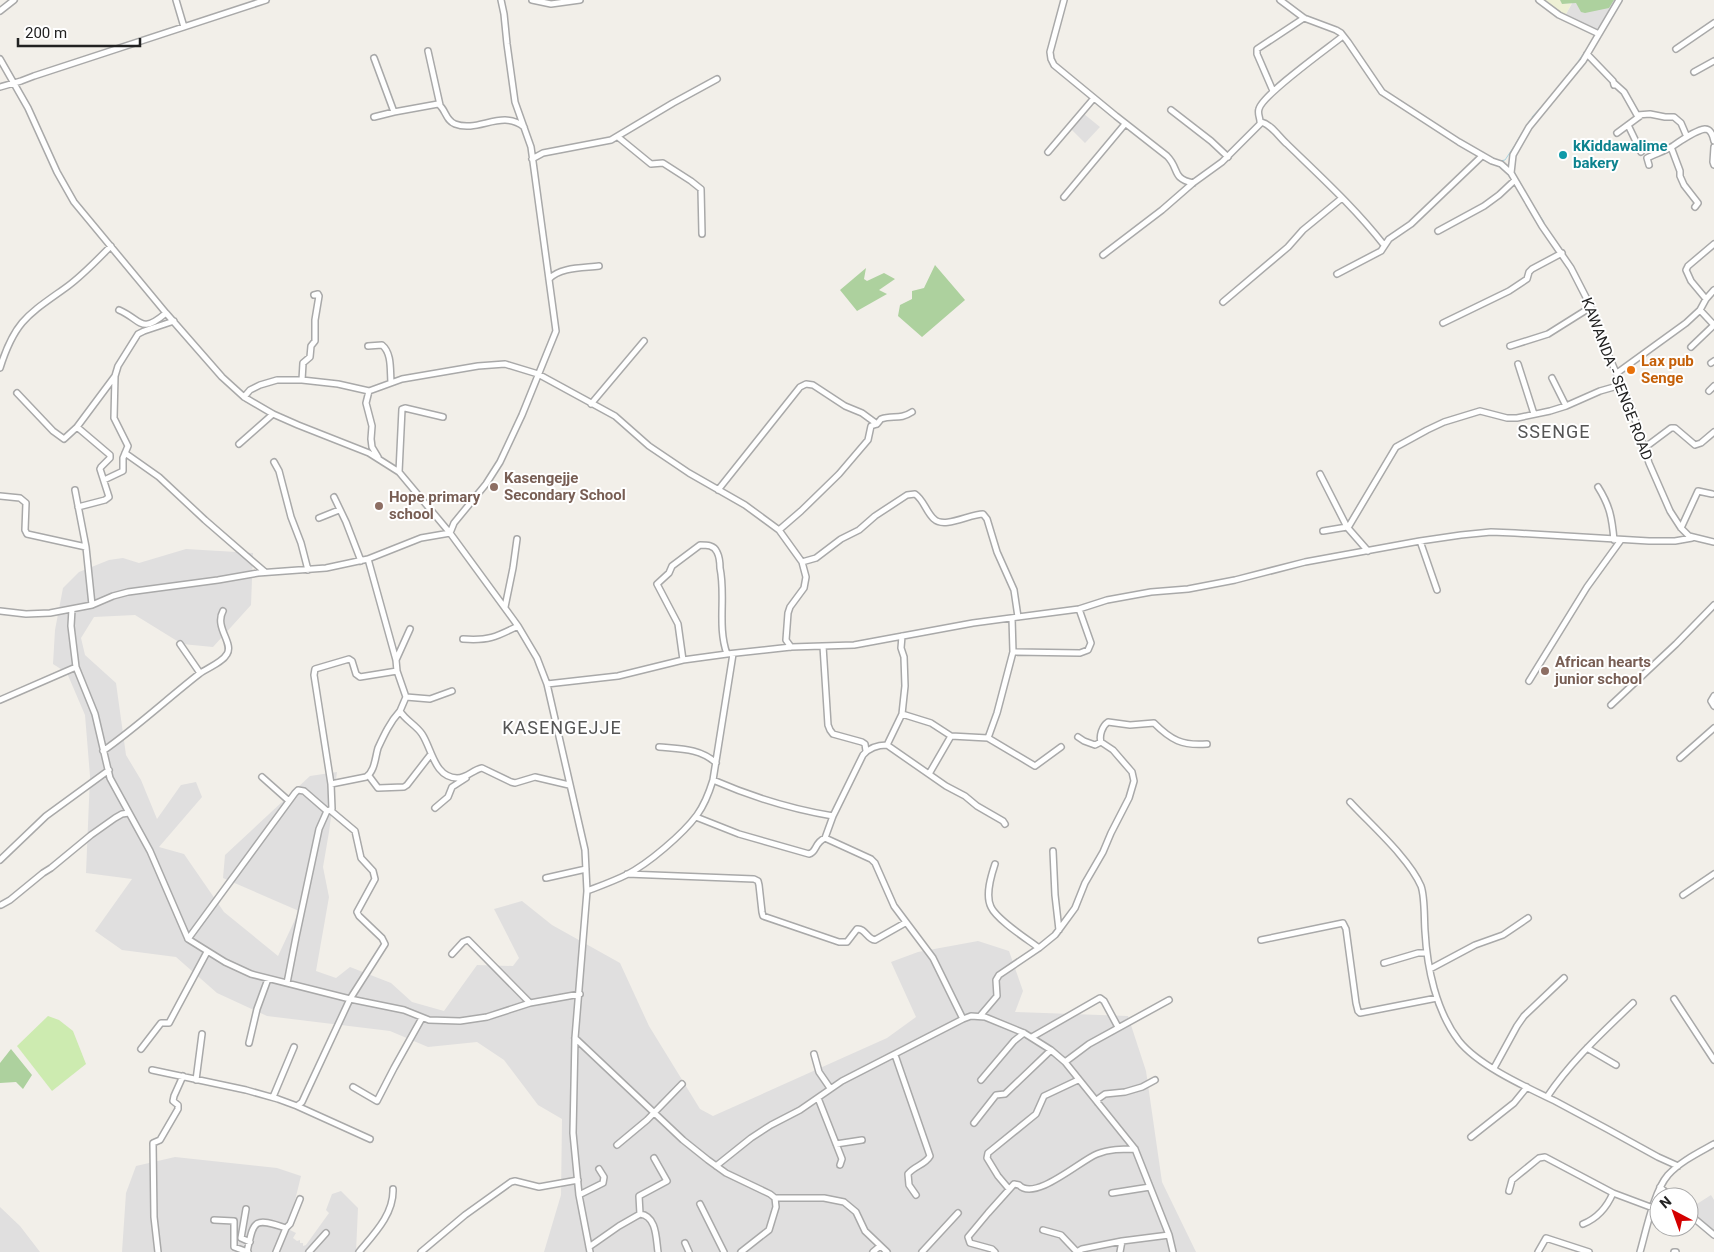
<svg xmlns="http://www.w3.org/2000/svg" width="1714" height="1252" viewBox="0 0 1714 1252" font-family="Roboto,sans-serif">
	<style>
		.residential { fill: #e0dfdf }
		.farmland { fill: #eef0d5 }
		.grass { fill: #cdebb0 }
		.forest { fill: #add19e }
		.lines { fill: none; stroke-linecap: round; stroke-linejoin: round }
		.stream { stroke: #aad3df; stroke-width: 1 }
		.minor-casing { stroke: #a9a9a9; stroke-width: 8 }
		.minor { stroke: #fff; stroke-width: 5 }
		.culture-dot { fill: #0f9aa8; stroke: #fff; stroke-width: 2 }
		.food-dot { fill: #e8710a; stroke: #fff; stroke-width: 2 }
		.education-dot { fill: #8d6e63; stroke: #fff; stroke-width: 2 }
		.labels { text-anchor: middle; stroke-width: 4; stroke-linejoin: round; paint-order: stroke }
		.culture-label { font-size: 15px; font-weight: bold; fill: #0d838f; stroke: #fff; text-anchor: start }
		.food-label { font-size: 15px; font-weight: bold; fill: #c56008; stroke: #fff; text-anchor: start }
		.street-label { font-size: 15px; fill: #222; stroke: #fff }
		.education-label { font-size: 15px; font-weight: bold; fill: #785e54; stroke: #fff; text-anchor: start }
		.quarter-label { font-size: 18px; letter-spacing: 1px; fill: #555; stroke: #fff }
	</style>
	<rect width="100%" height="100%" fill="#f2efe9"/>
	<path class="residential" d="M1574,0H1617L1599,32L1565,16Z
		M1084,114L1100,127L1085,143L1070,128Z
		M186,549L253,553L251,605L213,647L182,644L135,615L94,617L81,638L85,655L116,683L126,755L141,780L157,819L181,785L196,782L202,797L159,847L184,854L224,912L278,956L299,911L223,878L225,855L310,776L337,772L329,832L323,867L329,897L316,971L336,978L350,967L391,983L412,1002L444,1011L477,965L513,966L519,958L494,909L522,901L552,925L620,963L649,1026L700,1109L713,1116L887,1038L916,1017L891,962L918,952L978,941L1009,951L1023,991L1015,1012L1128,1016L1146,1071L1162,1182L1196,1252H544L561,1195L562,1119L538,1105L504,1060L477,1042L428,1047L390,1031L267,1016L217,993L176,957L122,950L95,931L132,879L86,873L90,776L85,715L67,673L53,664L55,630L63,588L79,572L109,560L123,558L139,563Z
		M175,1157L277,1168L301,1176L288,1229L296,1233L293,1238L297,1241L300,1240V1243H303V1246L306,1245L329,1213L326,1210L332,1194L341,1191L358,1208L356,1252H122L126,1193L136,1166Z
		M1711,1195L1714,1200V1237L1689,1211V1209Z
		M0,1207L20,1226L40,1252H0Z"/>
	<path class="farmland" d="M1542,0H1560L1562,4H1571L1565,16Z"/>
	<path class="grass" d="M48,1016L59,1020L73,1031L86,1064L52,1091L17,1046Z"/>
	<path class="forest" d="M1560,0H1614L1609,8L1585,13L1581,12L1576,3L1562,4Z
		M935,265L965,300L922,337L898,316L900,305L912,299V291L924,288Z
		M866,268L864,279L867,281L884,273L895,279L879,290L887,294L857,311L840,290Z
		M11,1049L32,1075L23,1089L16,1082L0,1083V1063Z"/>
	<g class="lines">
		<path class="stream" d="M1592,51L1598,41
			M1579,60L1584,53
			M1558,88L1566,78
			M1546,102L1550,97
			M1532,117L1544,104
			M1516,143L1530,120
			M1500,161L1505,160L1515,145
			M1514,170L1516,177
			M1505,171L1512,180
			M1518,179L1520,182
			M1514,183L1525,202
			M1521,184L1524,191
			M1531,202L1544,222
			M1528,207L1538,225"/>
		<defs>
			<path id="minor" d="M176,0L184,27
				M532,0L551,4L580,0
				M1064,0L1050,52L1051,59L1054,65L1116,116L1167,156C1180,169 1171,178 1193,183
				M1280,0L1304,18L1336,30L1341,33L1348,42L1382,92L1459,142L1492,161L1501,164L1511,173
				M1539,0L1559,15L1599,34
				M1619,0L1583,61L1529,127L1513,155L1511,173L1542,226L1571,268L1591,307L1602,340L1632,410L1649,463L1670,511L1681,528L1689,536L1714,542
				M0,11L14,0
				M1676,49L1714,23
				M428,51L440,105
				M1587,54L1613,81L1614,85
				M374,58L394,112L438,104C446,109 445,120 455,124C478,133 502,109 524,127
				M0,59L28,108L57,172L74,202L166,313L222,377L244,397L273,414L298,425L369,453L399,472L450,533L518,626L537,658L547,684L585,850L587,891L575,1038L573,1133L579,1195L590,1252
				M1694,72L1714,61
				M1614,83L1624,92L1637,115L1650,114L1665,117H1674L1681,123L1687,137
				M0,87L21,81L34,76L266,0
				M1273,91L1257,54V49L1304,18
				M1171,110L1211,141L1228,157
				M374,117L394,112
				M1261,122C1271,124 1279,137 1287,144C1321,177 1355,208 1384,245
				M1628,125L1641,152
				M1617,133L1640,116
				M618,137L651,164L663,163L691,181L701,189L702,234
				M1671,147L1680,171V176L1684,185L1698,203L1695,207
				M1714,147L1713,162L1714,165
				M1048,152L1094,98
				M532,159L543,153L611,140L673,103L717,79
				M1649,165L1647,158C1655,154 1665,151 1673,146C1680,141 1697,130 1705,129C1711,129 1713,136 1714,141
				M1064,197L1125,124
				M1438,231L1484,206L1499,195L1515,180
				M1103,255L1162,210L1193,183L1222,162L1260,124C1261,119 1257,114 1259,109C1262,95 1328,48 1343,36
				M1337,274L1381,251L1389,239L1411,224L1482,156
				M549,279C560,267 583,268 599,266
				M1706,299L1691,281L1686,270L1688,266L1714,244
				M1223,302L1288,247L1303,230L1342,198
				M119,310C142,320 140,335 166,313
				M1700,310L1714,325
				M1443,323L1509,291L1527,279L1529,272L1532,269L1562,253
				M368,346L382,345C392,353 390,370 391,382
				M1510,346L1548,334L1591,307
				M1691,347L1714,325
				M1711,363L1714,361
				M1518,364L1534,414
				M0,368C15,320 29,314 68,286C83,275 97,260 111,246
				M1617,373L1686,323L1700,310L1706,299L1714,290
				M1552,378L1566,406
				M302,380L303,363L310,357L311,346L315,341V320L319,296L318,294L314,295
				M369,391L366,403L372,426L371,439L372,447L378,457
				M1709,391L1714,386
				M17,393L53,431L64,439L77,427L115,376L118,366L138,334L144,331L174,321
				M244,397L250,390L260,385L277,380H302L338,384L369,391L402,379L478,366L505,364L538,374L615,416L649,446L689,473L745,505L779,530L802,562L806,577L804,588L790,607L788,613L786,640L791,647
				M591,404L644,341
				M77,427L110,455V458L101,467L100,469L109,497L105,500L78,507
				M239,444L273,414
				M1643,449L1671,428H1675L1695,445L1701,443L1714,432
				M125,453L159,477L205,520L265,572
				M274,462L279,471L291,517L301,543L308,570
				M399,472L402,409L405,408L443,417
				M1320,474L1347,527L1368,551
				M104,480L123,471V458L128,446L114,418L115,376
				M1598,487C1610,506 1612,518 1614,540
				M75,490L86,547
				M718,490L800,387L806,384L813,385L845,406L862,413L877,424
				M0,496L20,498L26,503L25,530L27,534L86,547L92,605
				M334,497L346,522L361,561
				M319,518L339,510
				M1681,528L1698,491L1712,494
				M779,530L801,511L839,474L868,440L871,426L877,424L881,419C893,415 900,420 912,412
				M1323,531L1347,527L1349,526L1396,447L1427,430L1444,422L1480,411L1507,418H1517L1550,411L1566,406L1600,391L1621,385
				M1420,541L1437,590
				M368,559L396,660L397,671L406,697L400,711C405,720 416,725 422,734C432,749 434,777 457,778C468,778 472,770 482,768L511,782L515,783L535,777L569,785
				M802,562L816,558L841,539L859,530L875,516L907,495L915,494C924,500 926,512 934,519C944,529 970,514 983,514L987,519L997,552L1014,590L1018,617
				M505,607L513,568L517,539
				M72,609L71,626L76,667L95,714L110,778L150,851L188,939L225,962L251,974L350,999L404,1010L429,1020L460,1021L487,1017L530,1003L580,994
				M0,611L26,614L50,613L92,605L113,596L128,592L218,580L258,573L326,568L368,559L421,538L450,533L454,523L486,484L500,462L522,415L556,331L531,147L515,102L507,44L504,14L501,0
				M463,639C488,641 496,637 518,626
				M180,644L200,673
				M823,646L828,725L830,730L833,734L862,742L865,744L866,751
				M1013,652L1080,653L1088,650L1091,643L1079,609
				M396,660L410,629
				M683,660L678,624L657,584L669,573L672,566L700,545C707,545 714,545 717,552C719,556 720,563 720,568C726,596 717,626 727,654
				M1529,681L1587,587L1621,540
				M547,684L618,676L683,660L727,654L791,647L854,645L973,623L1079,609L1107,600L1151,592L1188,589L1235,580L1305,562L1420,541L1461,535L1491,532L1515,533L1649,541H1675L1692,538
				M1714,696L1711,701L1714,706
				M406,697L430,699L452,691
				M0,700L76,667
				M1611,705L1676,644L1714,605
				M902,714L931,723L951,736L988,738L1035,766L1061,747
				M1078,737L1084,741L1095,745L1101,742
				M988,738L997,713L1013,652L1012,618
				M887,745L902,714L905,686L904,657L901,648L902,636
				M659,747C679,749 700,748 716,763
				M103,751C137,727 167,699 199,674C207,668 222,663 227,654C234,643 214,627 223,611
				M1680,758L1714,728
				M929,774L951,736
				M369,776L378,788L404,787L407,785L431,754
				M262,777L289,801
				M713,780C752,797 791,809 833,816
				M331,784L366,777C375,771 375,758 378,748C384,735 390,722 400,711
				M1350,802C1371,825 1409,858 1421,886C1425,897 1424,918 1425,931C1427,968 1436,1011 1459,1041C1479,1066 1526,1087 1555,1101C1589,1119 1624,1138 1658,1157L1678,1166
				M435,808L448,797L452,787L466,778
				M696,817L739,834L809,854C817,852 814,843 825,838L871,859L875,863L894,906L933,958L963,1019
				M825,838L833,816L863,755C869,748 877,745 887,745L946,786L965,796L977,806L1003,821L1005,824
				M1053,851L1055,895L1059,930
				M0,860L46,816L109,770
				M995,864C991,876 985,895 991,907C997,920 1027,939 1039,948
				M627,874L754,879L758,881L759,885L762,912L763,916L839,942H847L857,929C865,928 867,939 875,940L905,923
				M546,878L586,869
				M587,891C600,886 614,881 626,875C648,864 683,834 697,815C705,804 709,793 713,780L733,654
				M1683,895L1714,874
				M1,905L10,900L43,873L51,868L91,835L115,818L122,814L129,813
				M188,939L295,793L298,790L304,791L327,811L332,809L331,784L314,675L315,669L349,659L352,661L356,674L360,677L397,671
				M1261,940L1343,923L1346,929L1356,1003L1358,1011L1360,1013L1437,998
				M452,954L463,942L468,940L530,1003
				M1384,963L1418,953H1427
				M1430,969L1475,945L1503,935L1528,918
				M287,983L296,937L319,829L327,811
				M1674,999L1714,1060
				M980,1016L997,996L996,980L999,975L1039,948L1055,935L1061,927L1075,908L1085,883L1103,852L1111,833L1129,798L1134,781L1132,772L1113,750L1101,742C1099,736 1102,726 1108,722L1130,725L1154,723C1171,740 1182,746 1207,744
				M1032,1037L1100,998L1104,1001L1118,1027
				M575,1038L683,1140L708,1160L726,1173L770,1194L775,1198L776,1207L769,1230L741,1252
				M249,1043L257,1009L268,979
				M1587,1048L1616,1065
				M141,1049L161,1023H169L207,952
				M814,1054L819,1072L830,1088
				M895,1055L930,1156C925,1165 914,1166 908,1174L909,1185L916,1195
				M1065,1062L1089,1044L1169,1000
				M1494,1068L1517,1026L1524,1016L1564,978
				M152,1070L246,1090L278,1099L297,1106L302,1102L350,999L385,944L382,938L359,916L357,912L375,879L373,871L361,858L355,831L330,810
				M196,1080L202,1034
				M981,1080L1014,1041L1024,1033
				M353,1087L377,1101L394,1068L422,1018
				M273,1097L294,1047
				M1547,1097C1571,1061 1602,1033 1633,1003
				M818,1098L842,1159L840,1165
				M1098,1103V1099L1105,1094L1125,1092L1142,1087L1155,1080
				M297,1106L370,1139
				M974,1123L996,1095L1005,1094L1051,1050
				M1471,1137L1514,1103L1527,1087
				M836,1144L862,1140
				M617,1145L647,1120L682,1084
				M716,1166L751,1138L771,1125L800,1110L842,1081L963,1019L971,1016L985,1017L1024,1033L1051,1050L1065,1062L1135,1149L1169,1235L1173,1252
				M1660,1187L1671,1197
				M1009,1189L998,1176L987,1158L988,1153L1036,1114L1044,1096L1078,1080
				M1509,1191L1512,1180L1539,1158L1545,1157L1613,1193
				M1112,1193L1150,1187
				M579,1195L603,1183L604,1177L599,1169
				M775,1198H824L844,1202L856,1212L865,1231L887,1252
				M700,1204L724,1252
				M246,1209L241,1238L250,1242
				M640,1214L639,1196L667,1181L654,1158
				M1689,1214L1714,1235
				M214,1220L234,1221V1247L248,1252
				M1583,1224C1598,1218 1607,1207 1613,1193L1653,1208
				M1043,1230L1061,1235L1077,1252
				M685,1243L689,1252
				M589,1247L619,1226L640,1214C657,1216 656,1239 658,1252
				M158,1252L154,1217L153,1143L160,1140L178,1109V1105L173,1101L174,1096L183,1076
				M247,1252C254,1220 253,1217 286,1228L290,1224L300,1199
				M276,1252L286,1228
				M309,1252L326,1233
				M359,1252C374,1234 394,1214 393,1189
				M421,1252L465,1215L511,1182L515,1181L539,1187L578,1180
				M873,1252L880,1246
				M922,1252L958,1213
				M995,1252L992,1249L970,1243L968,1237L988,1213L1014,1184L1019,1185C1035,1202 1081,1160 1097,1154C1109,1149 1122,1149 1135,1149
				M1077,1252L1082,1249L1122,1241L1169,1235
				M1120,1252L1122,1241
				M1538,1252L1546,1238L1589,1252
				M1640,1252C1646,1231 1654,1191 1668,1175C1681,1161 1698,1153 1714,1144
				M1674,1252H1676"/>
		</defs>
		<use href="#minor" class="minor-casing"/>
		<use href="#minor" class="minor"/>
	</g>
	<circle class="culture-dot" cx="1563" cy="155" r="5"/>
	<circle class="food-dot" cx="1631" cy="370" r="5"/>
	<g class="education-dot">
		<circle cx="494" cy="487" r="5"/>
		<circle cx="379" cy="506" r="5"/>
		<circle cx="1545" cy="671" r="5"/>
	</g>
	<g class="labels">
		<g class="culture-label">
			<text x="1573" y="151">kKiddawalime<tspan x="1573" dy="17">bakery</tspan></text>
		</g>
		<g class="food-label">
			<text x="1641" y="366">Lax pub<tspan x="1641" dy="17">Senge</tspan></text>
		</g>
		<g class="street-label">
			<text transform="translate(1617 379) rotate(69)" y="5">KAWANDA - SENGE ROAD</text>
		</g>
		<g class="education-label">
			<text x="504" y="483">Kasengejje<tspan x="504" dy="17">Secondary School</tspan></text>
			<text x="389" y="502">Hope primary<tspan x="389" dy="17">school</tspan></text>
			<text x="1555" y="667">African hearts<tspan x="1555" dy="17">junior school</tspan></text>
		</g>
		<g class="quarter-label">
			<text x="1554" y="438">SSENGE</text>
			<text x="562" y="734">KASENGEJJE</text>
		</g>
	</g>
	<g transform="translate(1674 1212) rotate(319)"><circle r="24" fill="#ffffff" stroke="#a7a7a7"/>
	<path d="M0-4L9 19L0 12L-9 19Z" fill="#d40000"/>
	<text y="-8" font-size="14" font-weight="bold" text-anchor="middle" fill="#222222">N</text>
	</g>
	<path d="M18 38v8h122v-8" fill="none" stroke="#222222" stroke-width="2.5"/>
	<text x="25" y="38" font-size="15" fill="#222222" stroke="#ffffff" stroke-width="4" paint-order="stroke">200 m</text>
</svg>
